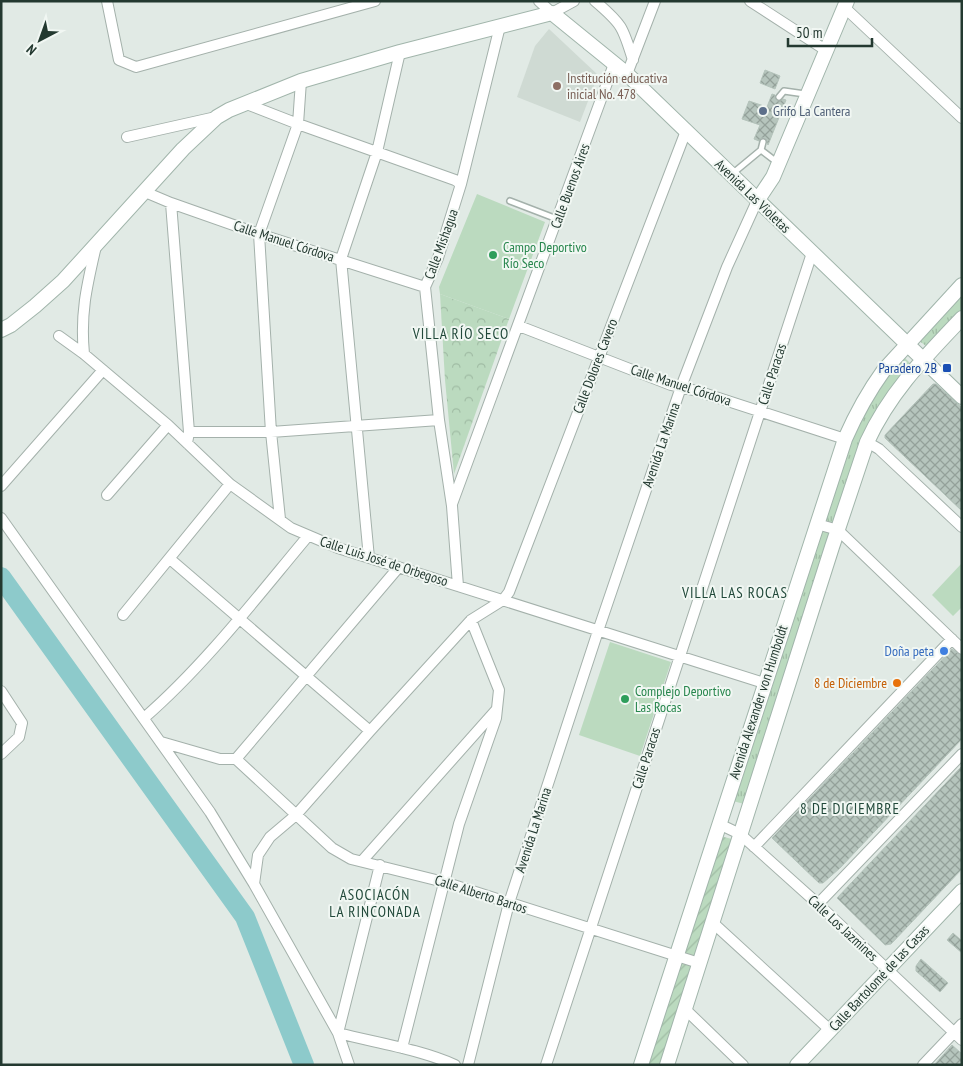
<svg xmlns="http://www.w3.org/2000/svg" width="963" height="1066" viewBox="0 0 963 1066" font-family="'PT Sans Narrow',sans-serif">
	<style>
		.built { fill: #cfdad3 }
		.grass { fill: url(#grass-tufts) }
		.park { fill: url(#park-crowns) }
		.garden { fill: url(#garden-furrows) }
		.pitch { fill: #bbdabf }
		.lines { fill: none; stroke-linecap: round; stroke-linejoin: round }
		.river { stroke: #8dcacb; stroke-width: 20 }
		.building { fill: url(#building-cross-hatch); stroke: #b4c3bb }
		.lane-casing { stroke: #a4b1ab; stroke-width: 8 }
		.street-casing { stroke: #a4b1ab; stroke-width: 12 }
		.secondary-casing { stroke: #a1b5ab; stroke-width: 16 }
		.lane { stroke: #fff; stroke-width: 5 }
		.street { stroke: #fff; stroke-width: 10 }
		.secondary { stroke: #fff; stroke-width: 14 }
		.education-dot { fill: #8d6e63; stroke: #f1f7f3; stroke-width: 2 }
		.service-dot { fill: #5c6f8a; stroke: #f1f7f3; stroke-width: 2 }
		.leisure-dot { fill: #2e9e5b; stroke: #f1f7f3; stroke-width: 2 }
		.transit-dot { fill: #1a4fb4; stroke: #f1f7f3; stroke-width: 2 }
		.shop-dot { fill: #3f7fe0; stroke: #f1f7f3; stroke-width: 2 }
		.food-dot { fill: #e8710a; stroke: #f1f7f3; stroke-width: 2 }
		.labels { text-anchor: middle; stroke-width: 4; stroke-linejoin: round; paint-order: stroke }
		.education-label { font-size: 14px; fill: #785e54; stroke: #f1f7f3; text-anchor: start }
		.service-label { font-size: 14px; fill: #4e5e75; stroke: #f1f7f3; text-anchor: start }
		.street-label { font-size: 14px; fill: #233930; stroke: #f1f7f3 }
		.leisure-label { font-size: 14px; fill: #27864d; stroke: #f1f7f3; text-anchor: start }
		.transit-label { font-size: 14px; fill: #164399; stroke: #f1f7f3; text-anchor: end }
		.shop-label { font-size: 14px; fill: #366cbe; stroke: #f1f7f3; text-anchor: end }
		.food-label { font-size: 14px; fill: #c56008; stroke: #f1f7f3; text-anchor: end }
		.neighbourhood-label { font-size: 15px; letter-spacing: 1px; fill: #21493a; stroke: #f1f7f3 }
	</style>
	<defs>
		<pattern id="grass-tufts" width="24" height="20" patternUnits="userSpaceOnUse" patternTransform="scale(1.25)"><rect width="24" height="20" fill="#bbdabf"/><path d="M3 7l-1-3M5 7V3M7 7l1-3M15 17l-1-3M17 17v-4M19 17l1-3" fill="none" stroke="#a0bca4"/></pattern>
		<pattern id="park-crowns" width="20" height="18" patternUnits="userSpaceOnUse" patternTransform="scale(1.25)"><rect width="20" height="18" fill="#bbdabf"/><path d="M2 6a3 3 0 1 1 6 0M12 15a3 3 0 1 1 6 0" fill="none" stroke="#a0bca4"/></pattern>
		<pattern id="garden-furrows" width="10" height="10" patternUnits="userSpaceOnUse" patternTransform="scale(1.25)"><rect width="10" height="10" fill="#bbdabf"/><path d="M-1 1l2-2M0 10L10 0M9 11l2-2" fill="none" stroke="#a0bca4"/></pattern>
		<pattern id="building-cross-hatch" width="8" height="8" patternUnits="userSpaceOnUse" patternTransform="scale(1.25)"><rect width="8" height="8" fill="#b6c5bd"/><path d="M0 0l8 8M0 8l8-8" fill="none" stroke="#94a19a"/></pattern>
	</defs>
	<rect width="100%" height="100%" fill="#e1eae5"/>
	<path class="built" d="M549,29L598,75L580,122L517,97L535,46Z"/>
	<path class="grass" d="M962,294V309L926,346L918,340Z
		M902,355L911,364L885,398L744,804L733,801L849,441L870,398Z"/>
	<path class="park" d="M440,294L509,319L454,474L445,380Z"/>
	<path class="garden" d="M720,836L732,839L660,1065H647Z"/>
	<path class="pitch" d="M477,194L545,222L509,319L440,294L439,287Z
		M962,563V607L953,616L932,595Z
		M610,642L671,662L640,756L579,735Z"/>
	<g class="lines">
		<path class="river" d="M1,577L245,917L304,1065"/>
	</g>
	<path class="building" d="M765,70L780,76L775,89L760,83Z
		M772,94L775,95V99L778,101L783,99L786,100L768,145L765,138H761L759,141L754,139L760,125L742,119L749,101L767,107Z
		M933,384H936L962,408V511L885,438V435Z
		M952,649L962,656V739L840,868L823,883H819L772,838Z
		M962,766V869L891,944L885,945L837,898Z
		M953,933L962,941V953L947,940Z
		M921,959L948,983L940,992L916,971V966Z
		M952,1045L962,1054V1065H934Z"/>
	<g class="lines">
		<defs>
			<path id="lane" d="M779,97L784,91L805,94
				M763,142L761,150L778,163
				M732,174L761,150
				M510,201L557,219"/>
			<path id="street" d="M107,1L119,60L136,67L375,1
				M539,1L552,13L574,1
				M595,1C622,24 623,27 633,60
				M750,1L827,51
				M844,7L962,118
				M627,74L655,1
				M244,103L298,124L455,180L461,184
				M127,137L216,117
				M145,192L171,203L259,234L425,287
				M171,203L189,432
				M519,326L671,385L697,391L845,439
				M59,336L84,354L168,425L230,484L291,528L338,548L764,683
				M84,354C80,313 87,285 96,246
				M867,442L879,449L962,527
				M187,443L189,432H271L439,420
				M1,486L103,370
				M107,495L168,425
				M452,504L614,64
				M1,518L210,812L254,884L338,1033L349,1065
				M280,519L271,432L259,234L298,124L301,81
				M817,524L838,530L962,649
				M369,558L341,259L377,152L400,52
				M170,559L370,731
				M458,586L452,506L439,420L425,287L438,258L461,184L500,26
				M123,615L230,484
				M1,691L22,723L19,737L1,754
				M144,718C204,666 257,597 308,536
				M161,742L220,759H236L398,568
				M236,759L332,848L351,859L444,882L699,963
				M719,824L740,834L818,904L962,1040
				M754,847L952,639
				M362,861L497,709
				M254,884L258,855L270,837L296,815L370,731L471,620L503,600L509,592L686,131
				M818,904L962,754
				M712,922L830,1030
				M685,1009L743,1065
				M338,1033L380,865
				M338,1033C377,1043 419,1049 455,1065
				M402,1048L459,824L496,718L499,690L471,620
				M468,1065L509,903L598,631L681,387L727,267L757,201
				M546,1065L812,253
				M923,1065L962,1024"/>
			<path id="secondary" d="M757,201L773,177L847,1
				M1,330L11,325L35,306L63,281L183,149L217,117L229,110L301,81L400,52L552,13L627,74L962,397
				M641,1065L845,439C856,414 868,392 884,370L962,285
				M667,1065L832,547L867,442C890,392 924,358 962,318
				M797,1065L962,891"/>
		</defs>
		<use href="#lane" class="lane-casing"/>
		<use href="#street" class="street-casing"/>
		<use href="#secondary" class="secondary-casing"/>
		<use href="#lane" class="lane"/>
		<use href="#street" class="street"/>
		<use href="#secondary" class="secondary"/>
	</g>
	<circle class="education-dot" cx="557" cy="86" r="5"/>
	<circle class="service-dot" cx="763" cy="111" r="5"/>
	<g class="leisure-dot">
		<circle cx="493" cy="255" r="5"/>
		<circle cx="625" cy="699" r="5"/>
	</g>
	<rect class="transit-dot" x="942" y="363" width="10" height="10" rx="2.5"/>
	<circle class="shop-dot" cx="944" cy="651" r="5"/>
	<circle class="food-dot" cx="897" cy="683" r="5"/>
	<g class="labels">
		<g class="education-label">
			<text x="567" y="83">Institución educativa<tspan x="567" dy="16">inicial No. 478</tspan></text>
		</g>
		<g class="service-label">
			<text x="773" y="116">Grifo La Cantera</text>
		</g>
		<g class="street-label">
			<text transform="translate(570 186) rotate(-70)" y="5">Calle Buenos Aires</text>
			<text transform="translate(753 196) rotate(44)" y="5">Avenida Las Violetas</text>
			<text transform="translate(284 241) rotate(18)" y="5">Calle Manuel Córdova</text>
			<text transform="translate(441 244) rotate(-70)" y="5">Calle Mishagua</text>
			<text transform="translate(595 366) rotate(-69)" y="5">Calle Dolores Cavero</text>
			<text transform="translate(772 374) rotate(-72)" y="5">Calle Paracas</text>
			<text transform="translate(681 385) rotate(18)" y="5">Calle Manuel Córdova</text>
			<text transform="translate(661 445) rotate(-71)" y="5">Avenida La Marina</text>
			<text transform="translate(384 561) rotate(18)" y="5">Calle Luis José de Orbegoso</text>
			<text transform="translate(758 702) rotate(-72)" y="5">Avenida Alexander von Humboldt</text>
			<text transform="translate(646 758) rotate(-72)" y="5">Calle Paracas</text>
			<text transform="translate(533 830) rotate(-72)" y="5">Avenida La Marina</text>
			<text transform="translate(481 894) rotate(18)" y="5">Calle Alberto Bartos</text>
			<text transform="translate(843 928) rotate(43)" y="5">Calle Los Jazmines</text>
			<text transform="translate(879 978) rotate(-47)" y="5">Calle Bartolomé de las Casas</text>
		</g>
		<g class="leisure-label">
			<text x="503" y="252">Campo Deportivo<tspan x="503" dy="16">Río Seco</tspan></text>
			<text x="635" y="696">Complejo Deportivo<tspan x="635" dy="16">Las Rocas</tspan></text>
		</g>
		<g class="transit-label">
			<text x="937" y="373">Paradero 2B</text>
		</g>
		<g class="shop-label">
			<text x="934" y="656">Doña peta</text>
		</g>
		<g class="food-label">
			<text x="887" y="688">8 de Diciembre</text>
		</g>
		<g class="neighbourhood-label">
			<text x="461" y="339">VILLA RÍO SECO</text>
			<text x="735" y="598">VILLA LAS ROCAS</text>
			<text x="850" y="814">8 DE DICIEMBRE</text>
			<text x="375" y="900">ASOCIACÓN<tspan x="375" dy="17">LA RINCONADA</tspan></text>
		</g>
	</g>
	<rect width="963" height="1066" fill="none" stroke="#233930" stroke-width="5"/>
	<g transform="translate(40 40) rotate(221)" stroke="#f1f7f3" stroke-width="4" paint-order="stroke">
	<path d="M0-4L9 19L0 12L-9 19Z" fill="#233930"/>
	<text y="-8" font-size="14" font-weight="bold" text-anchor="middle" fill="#233930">N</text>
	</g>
	<path d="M788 38v8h84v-8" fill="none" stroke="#233930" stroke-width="2.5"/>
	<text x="796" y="38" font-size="15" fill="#233930" stroke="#f1f7f3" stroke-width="4" paint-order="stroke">50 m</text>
</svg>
